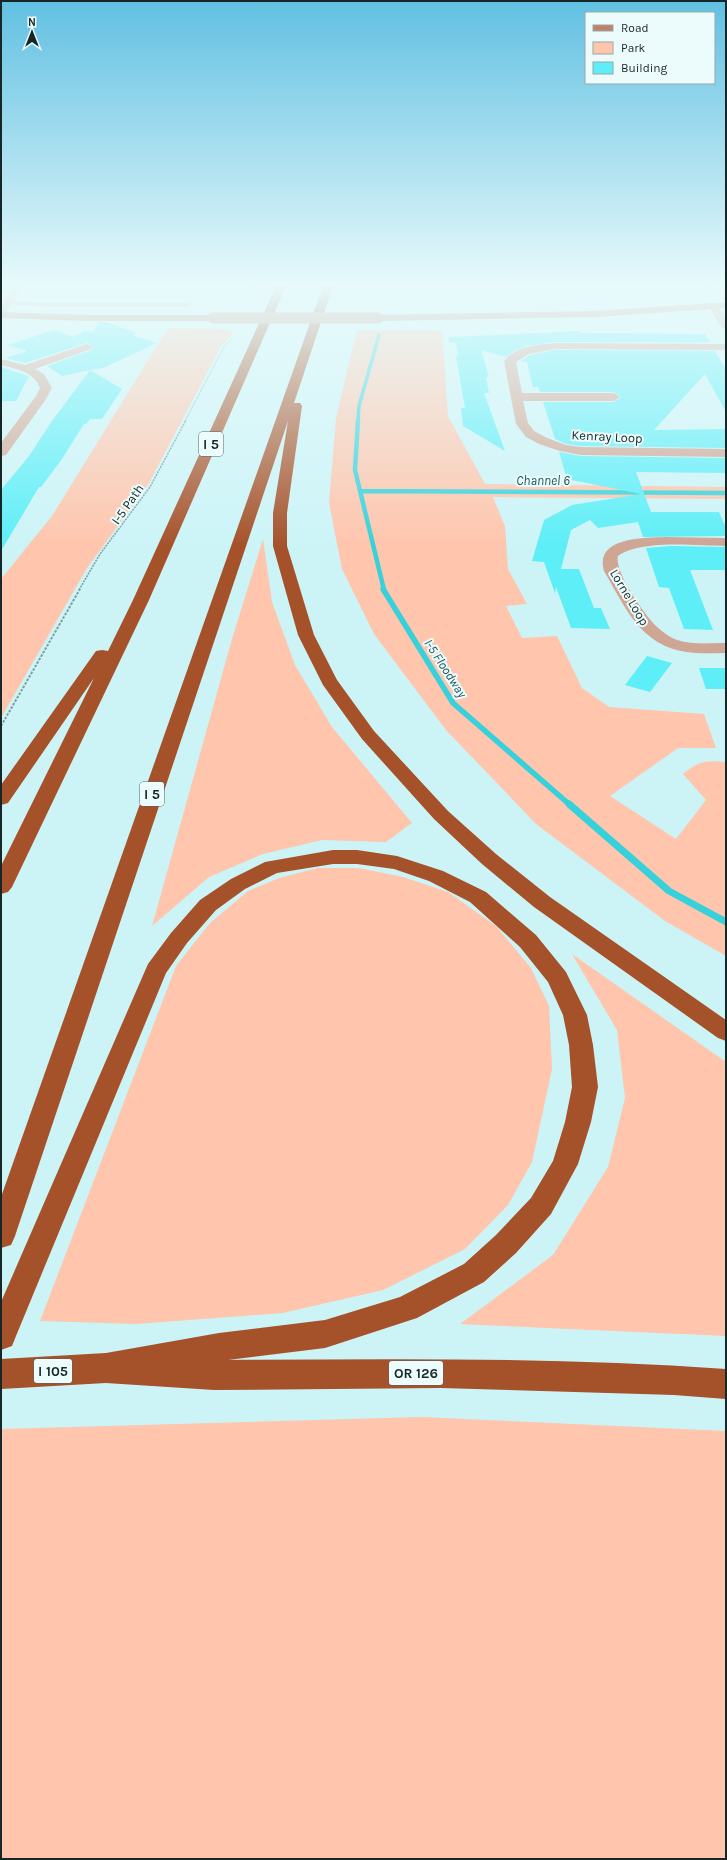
<svg xmlns="http://www.w3.org/2000/svg" width="727" height="1860" viewBox="0 0 727 1860" font-family="Karla,sans-serif">
	<style>
		.green { fill: #ffc5ad }
		.lines { fill: none; stroke-linecap: round; stroke-linejoin: round }
		.stream-far3 { stroke: #36d1da; stroke-width: 3.5 }
		.stream-far2 { stroke: #36d1da; stroke-width: 4.5 }
		.stream-far1 { stroke: #36d1da; stroke-width: 5.5 }
		.stream { stroke: #36d1da; stroke-width: 7 }
		.building { fill: #5deef7 }
		.path-far2 { stroke: #809ea0; stroke-width: 1; stroke-dasharray: 1.5 1; stroke-linecap: butt }
		.path-far1 { stroke: #809ea0; stroke-width: 1.5; stroke-dasharray: 2 1; stroke-linecap: butt }
		.path { stroke: #809ea0; stroke-width: 2; stroke-dasharray: 2.5 1.5; stroke-linecap: butt }
		.service { fill: #cfa594; fill-rule: evenodd }
		.minor { fill: #cfa594; fill-rule: evenodd }
		.secondary { fill: #bf8268; fill-rule: evenodd }
		.motorway { fill: #a55129; fill-rule: evenodd }
		.secondary-bridge { stroke: #bf8268; stroke-width: 11 }
		.labels { text-anchor: middle; stroke-width: 4; stroke-linejoin: round; paint-order: stroke }
		.far-street-label { font-size: 13px; fill: #172728; stroke: #ecfcfd }
		.far-water-label { font-size: 13px; font-style: italic; fill: #18565a; stroke: #ecfcfd }
		.shield { fill: #ecfcfd; stroke: #576768; stroke-width: 1 }
		.shield-label { font-size: 14px; font-weight: bold; fill: #172728 }
	</style>
	<rect width="100%" height="100%" fill="#ccf4f7"/>
	<path class="green" d="M168,328L220,329L234,332L220,348L149,483L87,568L1,718V579L52,516Z
		M357,330L442,331L448,416L485,484L726,487V499L493,497L505,526L508,569L527,604L506,606L522,638L557,636L582,688L609,707L704,714L716,748H678L610,796L676,839L706,800L683,774C699,761 705,760 726,762V956L665,921L536,824L446,730L374,634L342,569L329,503L336,418Z
		M263,539L272,602L295,665L332,727L412,823L386,842L322,840L263,854L209,877L152,926L232,639Z
		M318,868H359L403,877L448,892L496,926L531,968L549,1006L552,1069L532,1162L508,1205L465,1249L383,1290L283,1313L136,1324L40,1321L176,966L210,923L248,891L279,878Z
		M572,954L726,1062V1336L460,1324L553,1255L608,1167L625,1098L617,1030Z
		M420,1417L726,1431V1859H1V1429Z"/>
	<g class="lines">
		<path class="stream-far3" d="M358,421L359,406L379,335"/>
		<path class="stream-far2" d="M358,420L355,470L384,590
			M360,491L726,493"/>
		<path class="stream-far1" d="M383,589L453,703L570,805"/>
		<path class="stream" d="M569,804L669,891L726,922"/>
	</g>
	<path class="building" d="M98,322H106L137,333L132,335L157,343L103,368L90,370L122,389L102,419H90L86,424H84L62,459L41,487H39L1,551V490L29,456L52,421L90,370L62,376L47,366L92,350L93,347L87,343L25,363L5,358L27,351L8,345L54,330L73,337L84,331L93,332Z
		M579,331L580,333L705,334L710,342H555L527,346L514,351L506,357L481,350L489,377H486L489,393H484L505,451L463,426L461,408H465L456,356L458,355L456,343L449,342V337Z
		M555,350L715,351L726,369V412L705,374L654,430L726,429V448L581,446L566,444L555,439L543,402H614L621,397L614,392H540L538,387H533L527,362L521,361L530,355Z
		M1,367L29,376L16,401H1Z
		M559,452L581,456L726,458V473L636,472L651,512H719L726,528V536L643,537L638,522L598,528L590,520L571,530L561,569H579L594,608H601L610,629L571,628L556,587L555,593L544,562L532,561L544,520L572,505L641,494L567,479Z
		M670,546L726,547V570H690L713,630L684,629L669,588L659,587L646,548Z
		M647,656L672,663L650,692L625,685Z
		M699,668H726V689H706Z"/>
	<g class="lines">
		<path class="path-far2" d="M248,286L251,293V301
			M185,421L224,347L233,337"/>
		<path class="path-far1" d="M79,590L100,554L150,487L186,420"/>
		<path class="path" d="M1,726L80,589"/>
		<path class="service" d="M703,286L726,290V294L712,292Z
			M8,301L53,303H189L192,305L189,307H53L6,304L5,303Z"/>
		<path class="minor" d="M15,286H24L5,314L1,315V305Z
			M713,303L717,304L726,318V329L722,328L708,306Z
			M555,343L726,344V350L555,349L529,354L516,362L522,393H614L620,397L614,401H523L528,423L534,431L547,438L566,445L581,447L726,449V457L581,455L560,451L539,444L526,437L516,424L504,361C515,346 538,345 555,343Z
			M87,344L92,347L91,349L35,369L44,374L52,388L46,399L6,455L1,456V443L36,396L40,388C35,372 16,369 1,365V359L25,365Z
			M665,537L726,538V546C698,546 641,539 618,556C614,572 643,612 654,624C661,631 669,637 677,640C692,645 711,643 726,643V653C713,653 699,654 686,652C640,645 625,607 604,571C594,537 644,538 665,537Z"/>
		<path class="secondary" d="M726,302V308L596,317L378,321L373,318L378,315L596,311Z
			M1,312L88,315H213L218,318L213,321H88L1,318Z"/>
		<path class="motorway" d="M276,286H286L149,600L12,887L8,892L1,894V866L94,678L8,803L1,805V785L96,651L102,650L108,651L133,600Z
			M323,286H333L294,403H300L302,406L287,513V546L314,635L337,680L374,731L448,811L496,854L550,897L726,1020V1041L718,1038L534,907L482,864L434,819L362,739L323,685L298,635L273,546V513L288,421L15,1236L11,1245L1,1248V1197Z
			M333,850H357L397,856L443,871L486,892L536,935L566,972L587,1015L593,1045L598,1087L591,1122L578,1164L551,1214L516,1253L484,1282L417,1318L325,1348L228,1360C394,1359 560,1357 726,1369V1399L674,1395L440,1388L214,1390L106,1383L1,1389V1359L106,1353L219,1333L325,1320L400,1297L464,1264L496,1235L531,1198L553,1161L565,1122L572,1087L569,1045L563,1015L548,982L520,947L470,902L429,881L394,869L357,864H333L277,873L245,889L216,910L187,943L166,973L16,1336L12,1346L1,1350V1302L148,964L171,933L200,900L231,879L265,862Z"/>
		<path class="secondary-bridge" d="M213,318H378"/>
	</g>
	<linearGradient id="sky" x2="0" y2="1"><stop stop-color="#61c0e2"/><stop offset="0.52" stop-color="#e8fafb"/><stop offset="1" stop-color="#e8fafb" stop-opacity="0"/></linearGradient>
	<rect width="727" height="547" fill="url(#sky)"/>
	<g class="labels">
		<g class="far-street-label">
			<text transform="translate(607 436) rotate(3)" y="5">Kenray Loop</text>
			<text transform="translate(127 504) rotate(-55)" y="5">I-5 Path</text>
			<text transform="translate(630 597) rotate(59)" y="5">Lorne Loop</text>
		</g>
		<g class="far-water-label">
			<text x="543" y="485">Channel 6</text>
			<text transform="translate(446 668) rotate(57)" y="5">I-5 Floodway</text>
		</g>
		<g class="shield">
			<rect x="199" y="432" width="24" height="24" rx="3"/>
			<rect x="140" y="782" width="24" height="24" rx="3"/>
			<rect x="34" y="1359" width="38" height="24" rx="3"/>
			<rect x="389" y="1361" width="54" height="24" rx="3"/>
		</g>
		<g class="shield-label">
			<text x="211" y="449">I 5</text>
			<text x="152" y="799">I 5</text>
			<text x="53" y="1376">I 105</text>
			<text x="416" y="1378">OR 126</text>
		</g>
	</g>
	<rect width="727" height="1860" fill="none" stroke="#172728" stroke-width="4"/>
	<rect x="585" y="12" width="130" height="72" fill="#ecfcfd" stroke="#97a7a8"/>
	<rect x="593" y="25" width="20" height="6" fill="#bf8268" stroke="#97a7a8"/>
	<text x="621" y="32" font-size="12" fill="#172728">Road</text>
	<rect x="593" y="42" width="20" height="12" fill="#ffc5ad" stroke="#97a7a8"/>
	<text x="621" y="52" font-size="12" fill="#172728">Park</text>
	<rect x="593" y="62" width="20" height="12" fill="#5deef7" stroke="#97a7a8"/>
	<text x="621" y="72" font-size="12" fill="#172728">Building</text>
	<g transform="translate(32 32)" stroke="#ecfcfd" stroke-width="3" paint-order="stroke">
	<path d="M0-3L7 15L0 10L-7 15Z" fill="#172728"/>
	<text y="-6" font-size="11" font-weight="bold" text-anchor="middle" fill="#172728">N</text>
	</g>
</svg>
